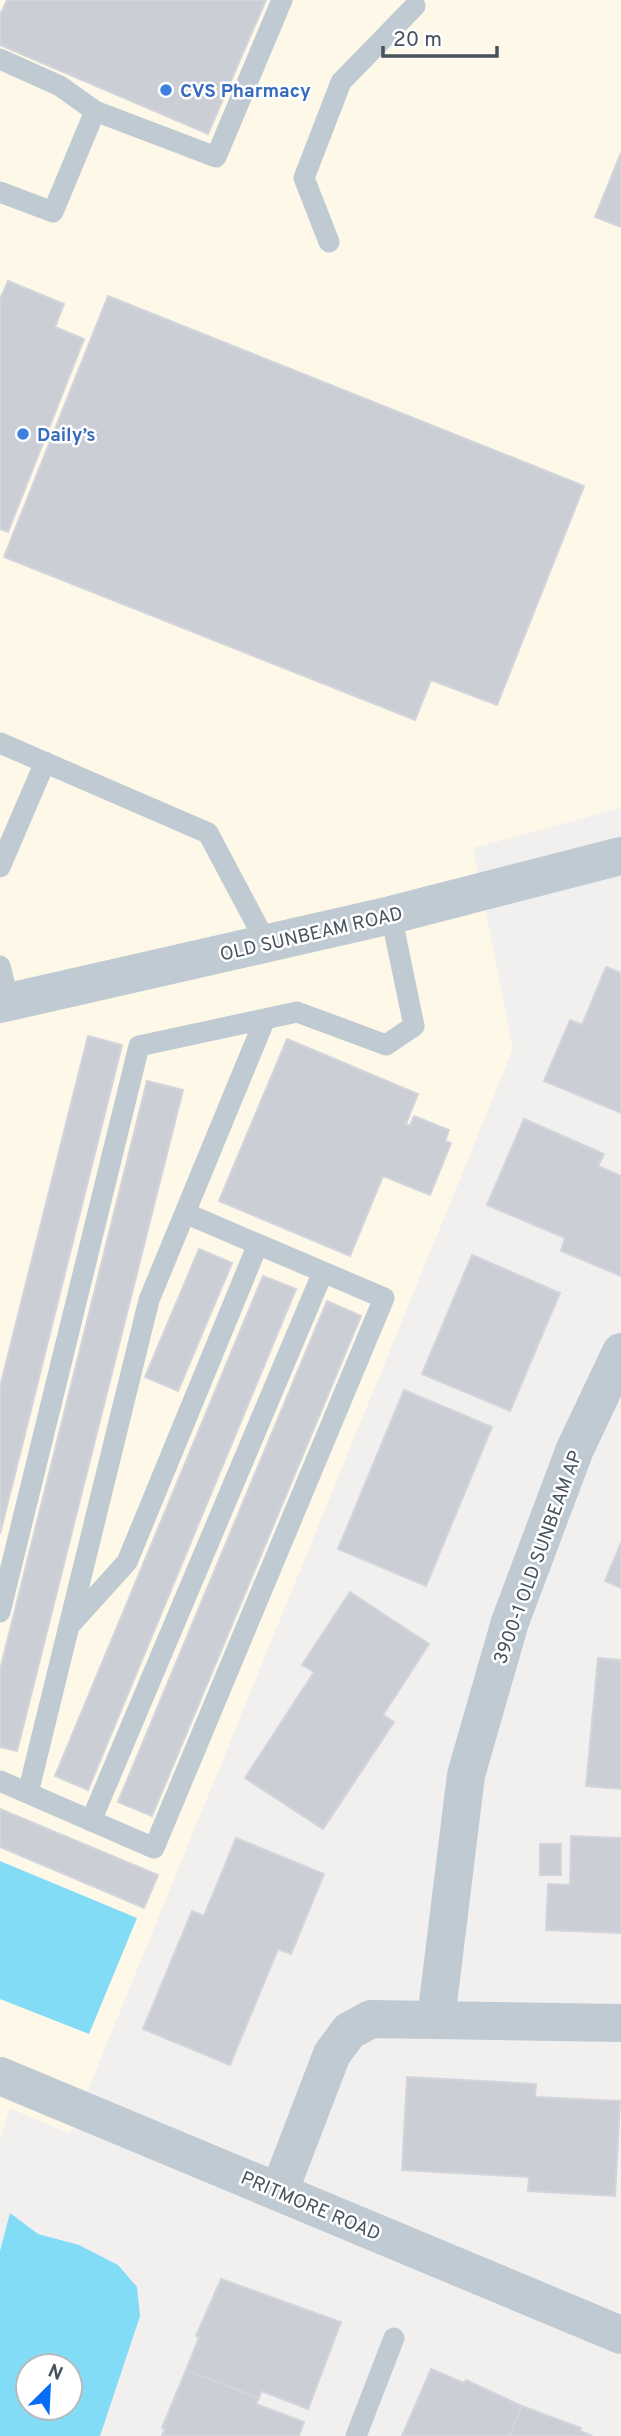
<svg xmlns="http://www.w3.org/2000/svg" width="621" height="2436" viewBox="0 0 621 2436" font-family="Overpass,sans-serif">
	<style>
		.commercial { fill: #fef8e8 }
		.water { fill: #83dcf5; fill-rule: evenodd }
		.building { fill: #cbced5; stroke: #d3d5dc; stroke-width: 2 }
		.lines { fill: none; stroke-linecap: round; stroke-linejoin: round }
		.lane { stroke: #bfcad3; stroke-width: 21 }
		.street { stroke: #bfcad3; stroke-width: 38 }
		.shop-dot { fill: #3f7fe0; stroke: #fff; stroke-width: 2.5 }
		.labels { text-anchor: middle; stroke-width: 5; stroke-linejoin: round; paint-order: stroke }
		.shop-label { font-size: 19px; font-weight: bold; fill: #366cbe; stroke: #fff; text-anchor: start }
		.street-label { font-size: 19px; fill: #46535f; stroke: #fff }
	</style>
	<rect width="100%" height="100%" fill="#f2efef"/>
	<path class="commercial" d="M0,0H621V808L473,848L513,1049L70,2134L10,2108L0,2139Z"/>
	<path class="water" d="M0,1861L137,1918L89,2034L0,1999Z
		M10,2213L38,2234L79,2245L118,2265L137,2287L140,2316L100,2436H0V2251ZM70,2366V2408H28V2366Z"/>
	<path class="building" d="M7,0H266L208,134L0,45V15Z
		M621,153V227L595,217Z
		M8,281L64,304L55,327L84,339L8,532L0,529V299Z
		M108,296L584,486L497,705L431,680L415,720L4,557Z
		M606,967L621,973V1113L544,1081L570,1020L582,1025Z
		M88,1036L122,1045L0,1534V1387Z
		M287,1039L418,1094L406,1124L410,1126L414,1116L449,1130L445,1141L451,1143L430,1195L383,1176L350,1256L219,1201Z
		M147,1081L183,1090L17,1751L0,1747V1670Z
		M524,1119L604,1154L598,1166L621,1176V1276L561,1251L565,1238L487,1205Z
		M199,1249L232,1263L178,1391L145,1377Z
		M472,1255L560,1293L510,1411L422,1374Z
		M263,1276L296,1289L88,1790L55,1776Z
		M327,1301L361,1316L152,1816L118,1802Z
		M404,1390L492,1427L426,1586L338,1549Z
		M621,1543V1588L605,1581Z
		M350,1592L429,1644L383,1715L394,1722L323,1829L245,1778L314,1672L302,1665Z
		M598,1658L621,1660V1789L586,1786Z
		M0,1809L158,1875L144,1908L0,1847Z
		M571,1836L621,1838V1933L546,1930L548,1884L570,1885Z
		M236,1838L324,1874L291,1954L278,1949L230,2065L143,2029L192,1911L204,1916Z
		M540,1844H561V1875H540Z
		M407,2077L536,2084L535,2097L620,2101L615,2196L528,2191L529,2177L402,2170Z
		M221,2279L341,2322L308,2409L261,2391L259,2398L186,2370L199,2338L196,2336Z
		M431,2369L464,2383L466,2380L522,2406L510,2436H402Z
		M186,2370L259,2398L256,2404L304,2422L299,2436H162L165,2429L162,2428Z
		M522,2406L581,2428L580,2431L592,2436H510Z"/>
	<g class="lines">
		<path class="lane" d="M0,59L60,86L95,111
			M0,192L53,212L95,111L216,157L282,0
			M329,242L304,178L341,82L415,6
			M0,743L208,833L267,944
			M0,867L45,762
			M0,966L9,1001
			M0,1612L139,1046L297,1012L386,1045L414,1026L391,915
			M70,1625L127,1562L258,1244
			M0,1781L154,1848L384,1298L185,1213
			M28,1793L149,1300L265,1019
			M91,1821L323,1272
			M356,2436L394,2338"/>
		<path class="street" d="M0,1004L391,915L621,856
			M436,2019L466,1775L510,1622L575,1449L621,1352
			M0,2076L621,2335
			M279,2192L332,2054L349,2031L371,2019L621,2023"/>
	</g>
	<g class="shop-dot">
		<circle cx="166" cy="90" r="7"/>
		<circle cx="23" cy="434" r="7"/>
	</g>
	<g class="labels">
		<g class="shop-label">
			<text x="180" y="97">CVS Pharmacy</text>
			<text x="37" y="441">Daily’s</text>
		</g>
		<g class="street-label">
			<text transform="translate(311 933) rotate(-13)" y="7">OLD SUNBEAM ROAD</text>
			<text transform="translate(537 1557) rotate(-70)" y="7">3900-1 OLD SUNBEAM AP</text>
			<text transform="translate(311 2205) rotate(23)" y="7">PRITMORE ROAD</text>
		</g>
	</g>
	<g transform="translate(49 2387) rotate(24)"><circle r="33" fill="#ffffff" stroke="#b5babf" stroke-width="2"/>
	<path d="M0-5L12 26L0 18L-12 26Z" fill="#076df5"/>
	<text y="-10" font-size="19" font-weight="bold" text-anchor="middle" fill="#46535f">N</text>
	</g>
	<path d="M383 46v10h114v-10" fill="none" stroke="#46535f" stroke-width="3.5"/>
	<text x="393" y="46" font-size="21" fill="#46535f" stroke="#ffffff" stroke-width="5" paint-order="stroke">20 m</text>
</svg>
